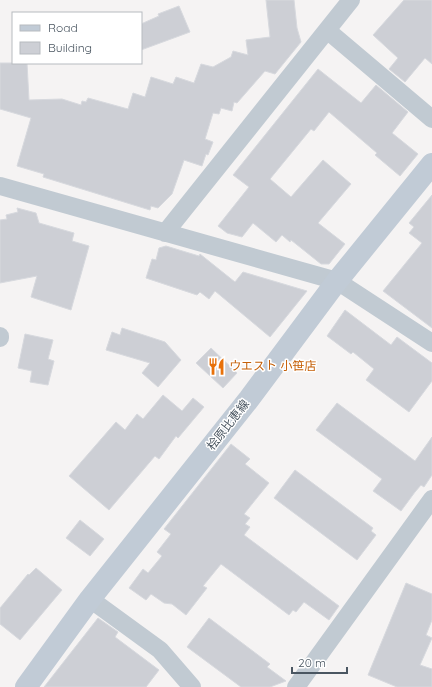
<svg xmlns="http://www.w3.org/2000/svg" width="432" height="687" viewBox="0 0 432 687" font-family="Quicksand,'Noto Sans JP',sans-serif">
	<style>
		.building { fill: #cdcfd5; stroke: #d7d9de }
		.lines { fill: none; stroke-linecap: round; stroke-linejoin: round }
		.street { stroke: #c1cad2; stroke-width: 18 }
		.secondary { stroke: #c1cbd6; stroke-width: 22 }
		.labels { text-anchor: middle; stroke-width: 3; stroke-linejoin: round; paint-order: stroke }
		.food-label { font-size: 12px; fill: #c56008; stroke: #fff; text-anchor: start }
		.street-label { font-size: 12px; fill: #4a5661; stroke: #fff }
	</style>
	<rect width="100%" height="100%" fill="#f5f3f3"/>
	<path class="building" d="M266,0H294L297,28L301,42L275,74L265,71L237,103L234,102L232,111L221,108L219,114L213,113L205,139L213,142L208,155L206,154L202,166L184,160L172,194L158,208L151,206L150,210L43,177L44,174L17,166L31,118L0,109V63H27L29,100L62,99L81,105L82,101L86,102L88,98L128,109L133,93L145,97L151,77L173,84L176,77L194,83L201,64L213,67L231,57L233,51L248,55L246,40L270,37Z
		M404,0H432V64L425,58L405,82L389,69L398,58L373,35Z
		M179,6L190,32L141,50V24L159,16L158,14Z
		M318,69L361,103L376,85L408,112L392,133L418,154L400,176L375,155L377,153L329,112L314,131L311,129L270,179L291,197L323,160L351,184L318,223L345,244L329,264H321L291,240L290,242L282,235L276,242L253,223L242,237L227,233L218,226L249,187L233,175Z
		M432,195V328L383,291L422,243L409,233L414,227L409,223Z
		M17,208L36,213L39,223L74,233L72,241L89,246L71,310L31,297L37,276L0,283V220L7,219L6,215L18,212Z
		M166,246L199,256L200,254L235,282L243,272L307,291L270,337L215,291L209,299L200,292L197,295L146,278L152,259L156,260L159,248Z
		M345,310L391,345L397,337L432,363V381L409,412L366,380L374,369L353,352L351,354L327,336Z
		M122,328L165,342L181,360L158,387L142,373L150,363L106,350L112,332L120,335Z
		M25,334L53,340L48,359L54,361L48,385L30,382L32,371L18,368Z
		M211,348L237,373L223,388L196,363Z
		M163,395L182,411L193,398L204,407L178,438L176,436L159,459L155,456L109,510L69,476L116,422L125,430L137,414L143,419Z
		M337,403L415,461L432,437V475L424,487L421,485L415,492L401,511L373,491L382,479L316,430Z
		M231,444L250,459L245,464L269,483L244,514L250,518L245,524L250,527L244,535L339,606L329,620L304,602L296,612L293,610L289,615L221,564L203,586L207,588L186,615L172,604L164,603L151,594L146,600L129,588L143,569L148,573L162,556L157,552L171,534L164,529Z
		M295,470L373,528L371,531L376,535L357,560L274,498Z
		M80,520L104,539L90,556L66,538Z
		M36,568L62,590L20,640L0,624V608L28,574L29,575Z
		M406,583L432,594V620L426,635L432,638L420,665L432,669V687H397L368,675Z
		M98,618L118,632L115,637L159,670L146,687H44Z
		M209,618L270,664L267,667L286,681L270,687H241L187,647Z"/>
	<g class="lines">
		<path class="street" d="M328,31L432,119
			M0,186L337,281L432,343
			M165,233L351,0
			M0,336V338
			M90,599L160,650L192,687
			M296,687L432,499"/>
		<path class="secondary" d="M26,687L90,599L249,399L337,281L432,164"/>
	</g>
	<defs>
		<symbol id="restaurant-bare" viewBox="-9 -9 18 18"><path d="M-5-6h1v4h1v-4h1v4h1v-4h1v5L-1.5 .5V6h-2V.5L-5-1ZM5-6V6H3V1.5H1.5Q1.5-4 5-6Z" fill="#e8710a" stroke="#fff" stroke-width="2.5" paint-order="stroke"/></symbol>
	</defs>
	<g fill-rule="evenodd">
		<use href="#restaurant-bare" x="204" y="354" width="25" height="25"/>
	</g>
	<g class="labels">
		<g class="food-label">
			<text x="229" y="370">ウエスト 小笹店</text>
		</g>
		<g class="street-label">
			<text transform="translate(228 425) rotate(-52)" y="4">桧原比恵線</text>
		</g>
	</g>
	<rect x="12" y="12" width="130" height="52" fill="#ffffff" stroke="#b7bbc0"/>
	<rect x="20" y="25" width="20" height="6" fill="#c1cbd6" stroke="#b7bbc0"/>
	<text x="48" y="32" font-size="12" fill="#4a5661">Road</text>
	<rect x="20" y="42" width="20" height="12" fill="#cdcfd5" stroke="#b7bbc0"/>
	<text x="48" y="52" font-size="12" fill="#4a5661">Building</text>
	<path d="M292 667v6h55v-6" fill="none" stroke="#4a5661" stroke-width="2"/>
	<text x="298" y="667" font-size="12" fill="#4a5661" stroke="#ffffff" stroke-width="3" paint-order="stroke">20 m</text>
</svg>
